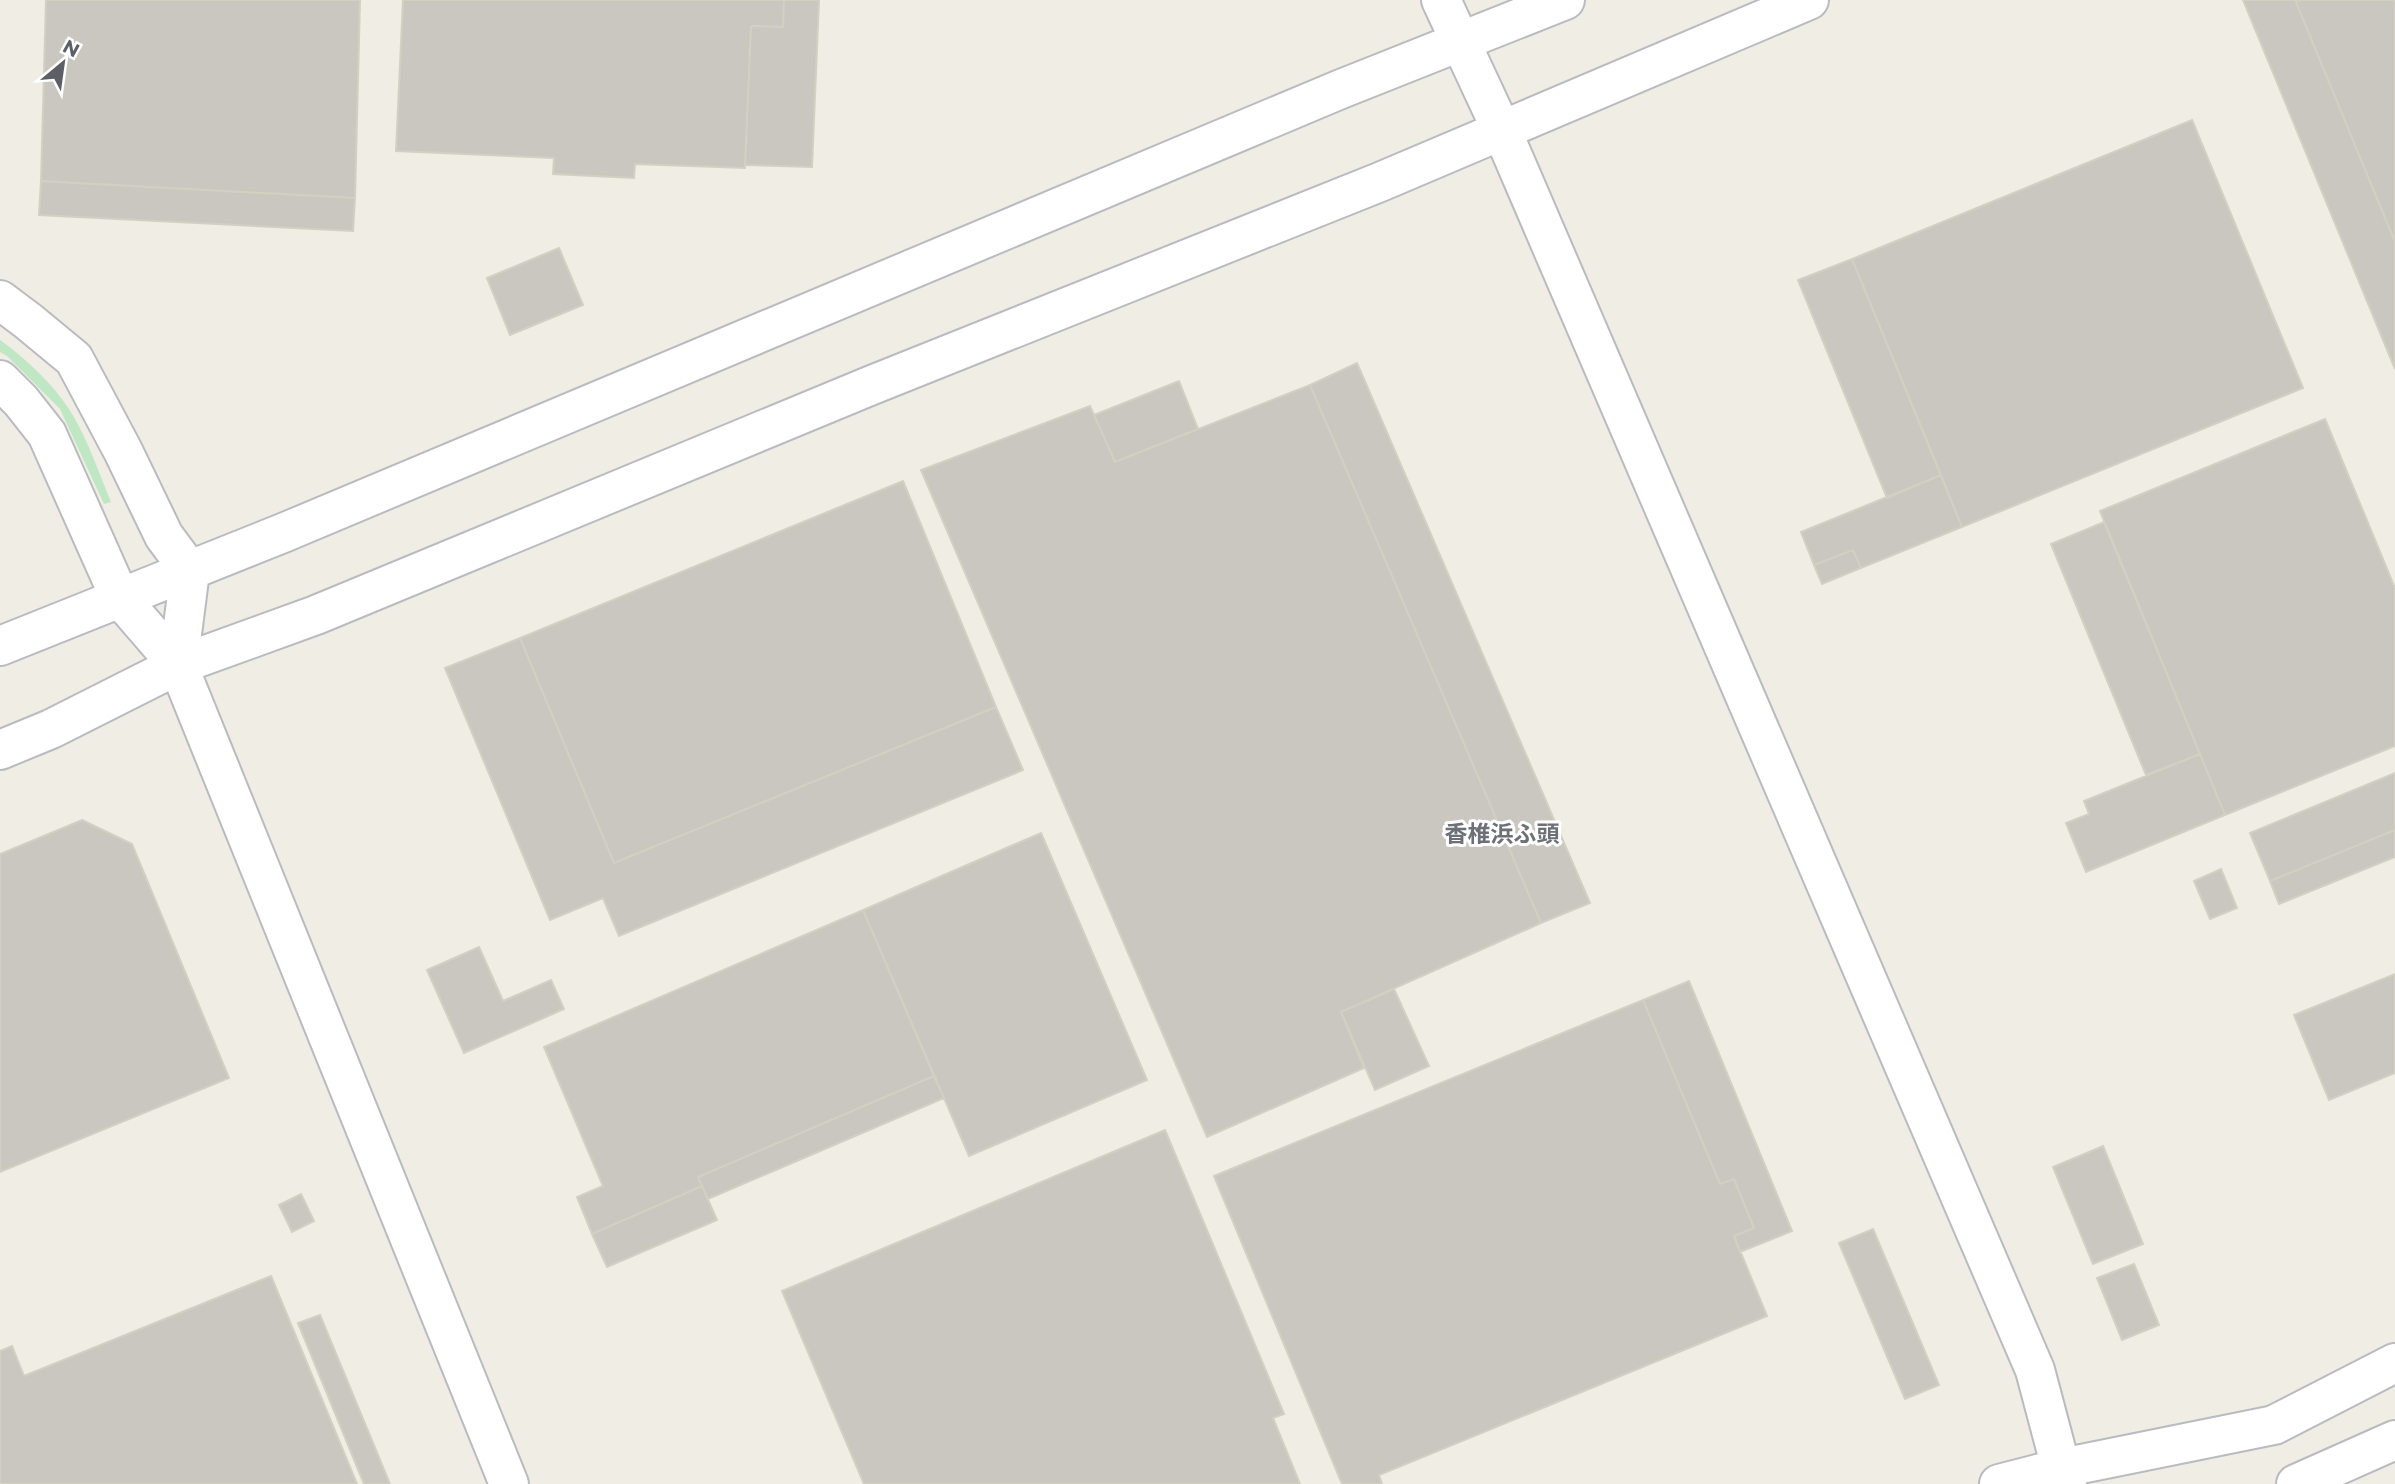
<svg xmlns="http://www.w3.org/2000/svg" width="2395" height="1484" viewBox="0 0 2395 1484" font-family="Montserrat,'Noto Sans JP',sans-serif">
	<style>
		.green { fill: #c0e7c4 }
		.building { fill: #cac7c1; stroke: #d3d0c2; stroke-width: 2 }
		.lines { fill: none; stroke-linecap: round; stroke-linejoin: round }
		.minor-casing { stroke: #b9bbc0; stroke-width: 42 }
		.minor { stroke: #fff; stroke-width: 38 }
		.labels { text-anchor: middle; stroke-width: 6; stroke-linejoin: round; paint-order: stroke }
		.quarter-label { font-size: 23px; font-weight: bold; fill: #6d7077; stroke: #fff }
	</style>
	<rect width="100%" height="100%" fill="#efede4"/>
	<path class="green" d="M0,340C25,358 52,383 69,409C87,437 98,471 111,502L104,504L60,409L7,356L0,352Z"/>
	<path class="building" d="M46,0H360L355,198L41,181Z
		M403,0H784L783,27L751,26L745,168L635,164L634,178L553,174L554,158L396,151Z
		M784,0H819L812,167L745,165L751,26L783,27Z
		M2243,0H2301L2296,2L2395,242V369Z
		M2301,0H2395V242L2296,2Z
		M2192,120L2303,388L1962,527L1852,259Z
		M41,181L355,198L353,231L39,215Z
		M559,248L583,305L510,335L487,278Z
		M1852,259L1941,475L1887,498L1798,280Z
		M1357,363L1590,903L1541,923L1310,385Z
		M1179,381L1198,429L1115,462L1094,415Z
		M1310,385L1541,923L1341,1012L1364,1068L1207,1137L921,470L1090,406L1115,462Z
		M2325,419L2395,588V746L2225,815L2100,511Z
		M1941,475L1962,527L1861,568L1853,550L1814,565L1801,532Z
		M903,481L996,707L614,863L520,638Z
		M2104,522L2200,754L2146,775L2051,544Z
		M1853,550L1861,568L1822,584L1814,565Z
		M520,638L614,863L996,707L1023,770L619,936L603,898L550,920L445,668Z
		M2200,754L2225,815L2086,872L2066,823L2089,814L2084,801Z
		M2395,773V830L2270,881L2250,833Z
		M82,820L132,844L229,1078L0,1172V854Z
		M2395,830V857L2279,904L2270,881Z
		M1041,833L1147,1080L969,1156L863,910Z
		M2221,869L2237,908L2210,919L2194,881Z
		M863,910L934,1076L698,1177L702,1186L592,1234L577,1197L603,1186L544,1047Z
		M479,947L503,1001L551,980L564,1009L464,1053L427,970Z
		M2395,974V1073L2329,1100L2294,1015Z
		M1689,981L1792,1231L1740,1252L1734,1236L1754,1228L1734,1179L1720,1184L1643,1000Z
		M1394,989L1429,1066L1375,1090L1341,1012Z
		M1643,1000L1720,1184L1734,1179L1754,1228L1734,1236L1767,1316L1379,1475L1382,1484H1342L1214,1176Z
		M934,1076L944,1098L708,1199L698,1177Z
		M1165,1130L1284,1414L1273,1418L1300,1484H864L782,1291Z
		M2103,1146L2143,1244L2093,1264L2053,1167Z
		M702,1186L717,1220L607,1267L592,1234Z
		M301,1194L314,1221L292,1232L279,1205Z
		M1873,1229L1939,1385L1905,1399L1839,1243Z
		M2134,1264L2159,1325L2122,1340L2097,1278Z
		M271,1276L357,1484H0V1351L12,1346L24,1376Z
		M320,1315L390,1484H364L298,1323Z"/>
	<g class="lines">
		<defs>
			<path id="minor" d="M1441,0L1502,131L2035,1370L2061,1468L2067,1484
				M0,300L28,321L74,359L123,451L164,536L190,571L178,665
				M0,380L21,401L47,434L120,598L178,665L509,1484
				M0,646L283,533L1341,89L1565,0
				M0,750L51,729L178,665L316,615L872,385L1380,182L1809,0
				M1999,1484L2061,1468L2274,1425L2395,1363
				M2296,1484L2395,1440"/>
		</defs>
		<use href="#minor" class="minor-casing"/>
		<use href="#minor" class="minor"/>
	</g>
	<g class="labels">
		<g class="quarter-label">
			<text x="1502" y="842">香椎浜ふ頭</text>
		</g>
	</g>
	<g transform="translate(63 63) rotate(29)" stroke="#ffffff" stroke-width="5" paint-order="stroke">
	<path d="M0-5L12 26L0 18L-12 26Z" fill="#5c5f65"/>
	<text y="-10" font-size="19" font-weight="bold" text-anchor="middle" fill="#5c5f65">N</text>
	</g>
</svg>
